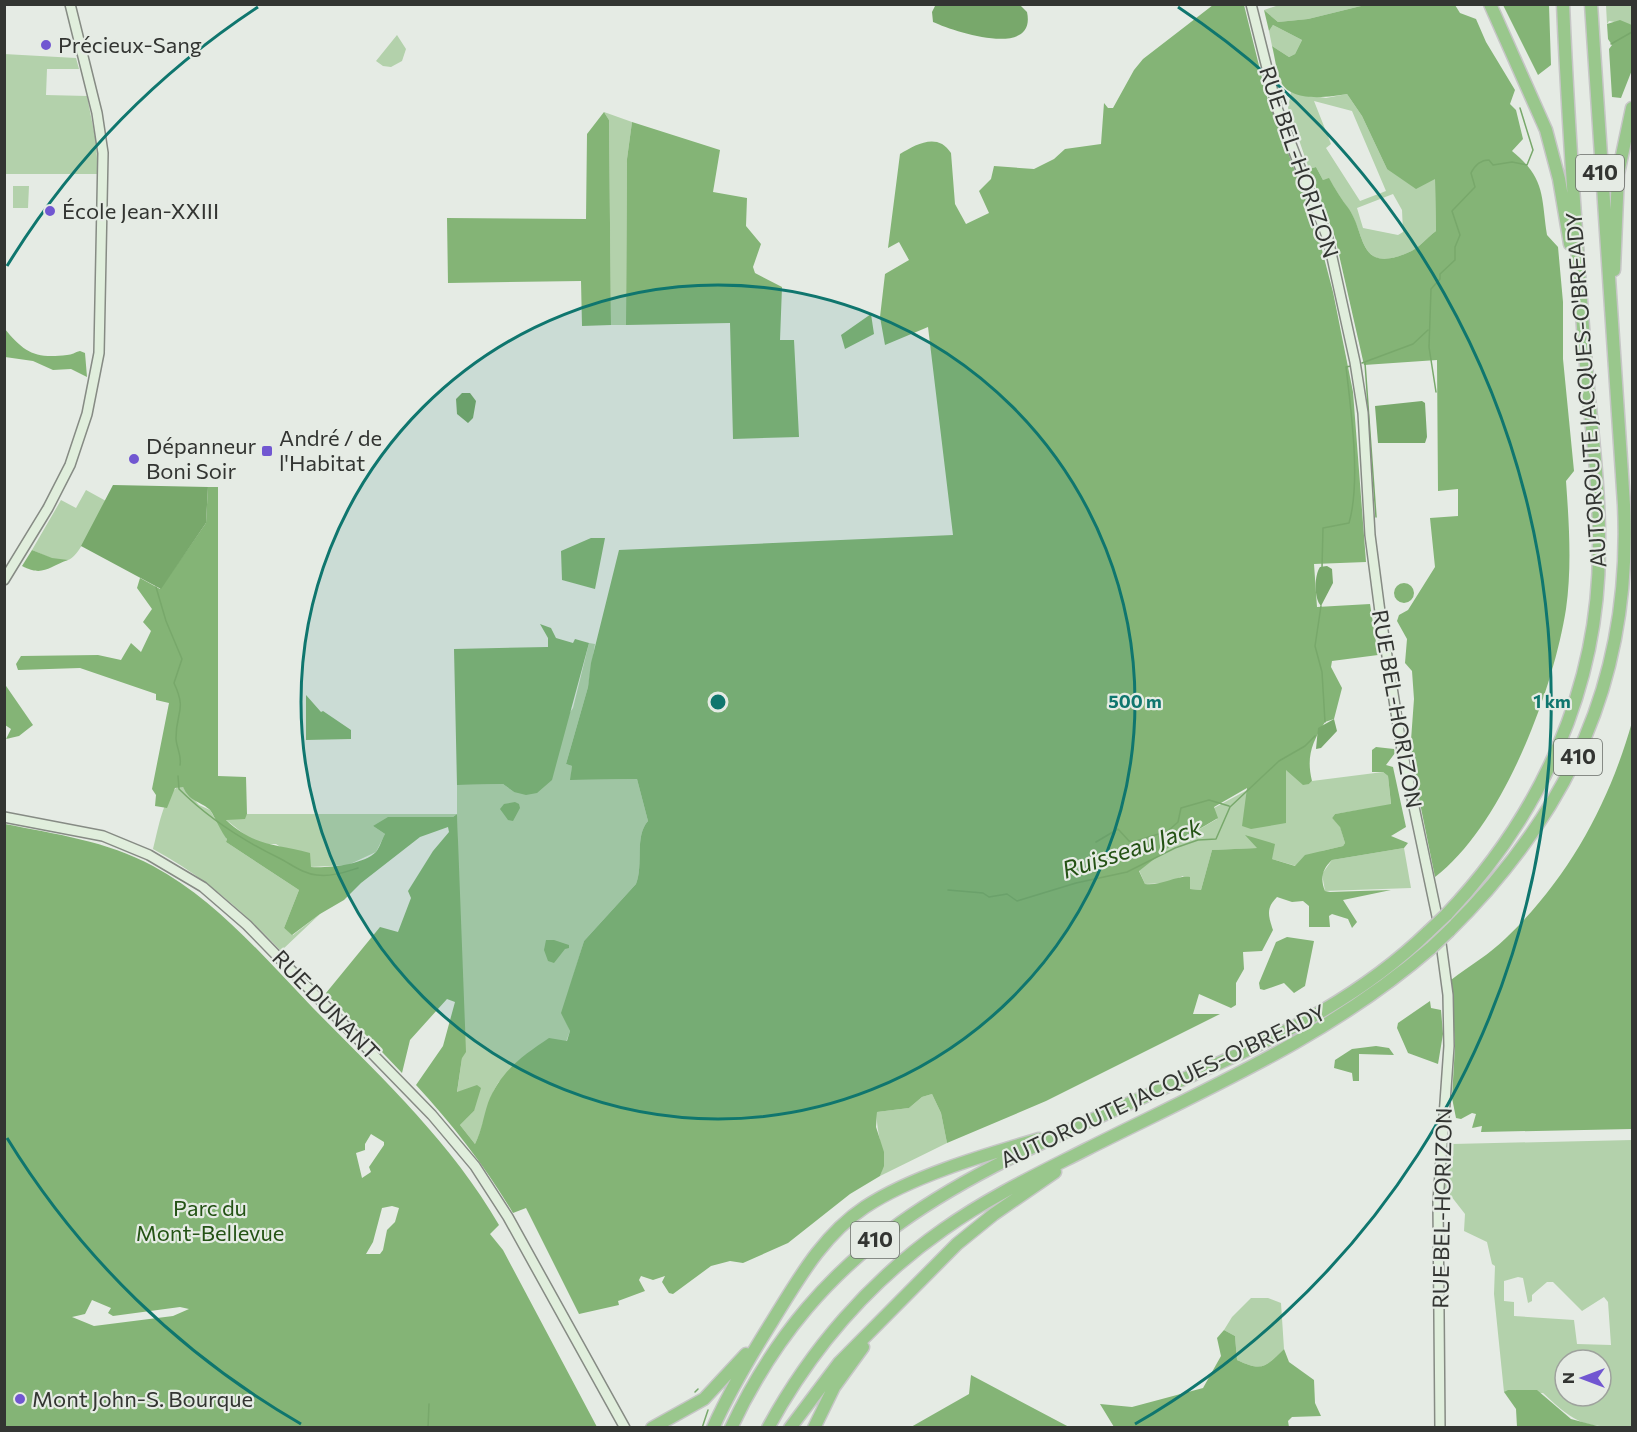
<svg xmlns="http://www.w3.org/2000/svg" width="1637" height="1432" viewBox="0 0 1637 1432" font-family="Commissioner,sans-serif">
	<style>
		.green { fill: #b3d1ab; fill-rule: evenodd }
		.forest { fill: #84b476; fill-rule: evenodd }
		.water { fill: #78a86b }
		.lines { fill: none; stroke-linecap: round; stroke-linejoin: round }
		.stream { stroke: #78a86b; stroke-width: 1.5 }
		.secondary-casing { stroke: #868b84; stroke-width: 12 }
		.highway-casing { stroke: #c6c6c6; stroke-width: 15 }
		.secondary { stroke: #e0eedc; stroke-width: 9 }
		.highway { stroke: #99c78c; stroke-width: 12 }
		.highway-bridge-casing { stroke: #c6c6c6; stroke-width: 15; stroke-linecap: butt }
		.highway-bridge { stroke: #99c78c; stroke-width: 12 }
		.ring { fill: none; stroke: #0f766e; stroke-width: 3 }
		.poi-dot { fill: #7157d1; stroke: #e5ebe4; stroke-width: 2 }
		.labels { text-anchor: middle; stroke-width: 4.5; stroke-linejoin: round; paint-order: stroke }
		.shield { fill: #e5ebe4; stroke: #686c67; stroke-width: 1.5 }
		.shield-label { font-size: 21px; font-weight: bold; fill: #333532 }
		.poi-label { font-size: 22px; fill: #333532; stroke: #e5ebe4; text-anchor: start }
		.street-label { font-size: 22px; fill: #333532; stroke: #e5ebe4 }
		.park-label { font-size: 22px; fill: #245315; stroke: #e5ebe4 }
		.water-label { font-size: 24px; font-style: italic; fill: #245214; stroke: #e5ebe4 }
		.centre { fill: #0f766e; stroke: #e5ebe4; stroke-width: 3 }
		.ring-label { font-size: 18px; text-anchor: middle; font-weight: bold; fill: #0f766e; stroke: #e5ebe4; stroke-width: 4.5; stroke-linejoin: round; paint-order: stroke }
	</style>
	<rect width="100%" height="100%" fill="#e5ebe4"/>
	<path class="green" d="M1279,5H1365L1308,19L1278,22L1264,10Z
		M1606,5H1632V25L1609,21L1607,24Z
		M1273,25L1302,40L1295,54L1289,57L1272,46L1269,31Z
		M397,35L406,49L402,61L391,67L383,66L376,61Z
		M4,54L76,58L79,69H47L46,95L87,96L96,142L98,174H5Z
		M1291,92L1326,98L1347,94L1362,116L1387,169L1435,178L1436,231C1426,238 1420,248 1407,253C1359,274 1366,235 1349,210C1342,200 1335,189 1329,179L1323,180L1316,167L1309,169L1288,108ZM1314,101L1352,111L1386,191L1360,201L1326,148L1331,144ZM1393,194L1402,210L1403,232L1398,235L1363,228L1357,208Z
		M604,112L632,122L627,159L626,325H611L609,120Z
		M13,186H29L28,208H13Z
		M86,490L106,501C99,513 80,557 68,560C57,563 42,554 32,550L61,500L76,508Z
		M589,643L595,644L588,687L566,764L572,766L571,780L637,779L648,821C634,837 644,864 636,884L584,941L562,1013L570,1031L566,1042C553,1049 504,1073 498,1083C486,1102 485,1125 475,1144L460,1125L474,1111L464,1091L457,1093L462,1058L457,814L453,817L373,826L385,834L376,852L348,865L310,867L276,844H262L249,838L225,819H244L247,814H457V785L503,784L514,792L573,708Z
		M1286,769L1309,784L1312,781L1383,772L1388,776L1391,805L1335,814L1332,818L1340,826L1345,843L1343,846L1322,851L1296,866L1272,859L1247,835L1258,848L1212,850L1201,890L1190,889L1183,876L1167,883L1145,884L1139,870L1172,845L1217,819L1214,808Z
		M179,786L183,787L199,805L210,810L227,839L226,842L299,890L284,928L293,935L320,914L281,951C242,910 203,876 153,849C158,831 163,795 179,786Z
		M1404,848L1411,888L1325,891L1322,874L1332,860Z
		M932,1094L941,1113L947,1143L880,1176C888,1157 875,1133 877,1112L909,1108L922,1097Z
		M1632,1140V1427C1585,1427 1578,1426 1543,1393L1504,1392L1494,1294L1495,1266L1492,1264L1487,1242L1464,1231L1465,1214L1444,1187L1447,1149L1452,1144ZM1518,1277L1523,1278L1528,1303L1532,1301V1295L1547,1282H1553L1582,1311L1604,1297L1608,1302L1611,1345L1577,1344L1574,1320L1514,1316V1302L1504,1301V1281ZM1565,1360H1601V1396H1565Z
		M1251,1298H1268L1281,1303L1284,1349C1265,1367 1263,1372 1237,1360L1235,1336L1224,1330L1232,1317Z"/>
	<path class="forest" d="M1213,5H1244L1266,94L1316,227L1333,292L1353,392L1366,562L1314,564L1317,607L1370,604L1378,655L1332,661L1331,667L1342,688L1334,719L1325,722C1312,742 1306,757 1312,781L1309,784L1303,785L1286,770V823L1251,829L1242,826L1247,788L1214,807L1218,818L1172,845L1139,871L1145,884C1163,886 1176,875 1190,877V889L1201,890L1212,850L1257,848L1245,835L1275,844L1272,859L1295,866L1305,855L1343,846L1345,843L1340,827L1332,818L1335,814L1391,804L1388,776L1383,772H1372V750L1376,747L1394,749L1395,753L1386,765L1393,767L1406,827L1391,836L1408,843L1404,848L1332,860C1322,869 1320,879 1325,891L1330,892L1391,890L1343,900L1357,922L1352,928L1348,919L1332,914L1329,916L1330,927H1309V906L1303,901L1292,902L1277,897C1266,908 1268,915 1273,930L1262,951L1243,952L1244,969L1236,983V1005L1231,1008L1199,994L1193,1014H1220L1046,1101L947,1143L941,1113L932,1094L922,1097L909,1108L877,1112L876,1127L884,1152V1166L880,1176L850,1194L788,1243L743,1263L730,1261L711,1266L673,1294L669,1293L662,1282L665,1276L653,1280L641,1276L639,1280L645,1291L618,1301L619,1305L579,1314L526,1208L513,1213C485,1166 453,1125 416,1085L443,1046L455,1002L447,999L410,1040L402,1073L326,993L380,927L398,932L411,898L408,891L433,851L449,832L448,827L420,837L361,883L344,900L320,914L292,935L284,928L299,890L226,842L227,839C220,831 213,812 209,809C198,800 190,802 183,787L175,788L167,808L155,806L156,795L152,789L169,703L156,700V694L80,668L18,670L16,664L21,656L98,655L121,660L131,643L141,652L151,631L143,622L152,609L137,588L140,578L160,589L206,523L208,487H218V776L246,777L247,814L245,819L226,820C255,847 273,843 310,853L311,867C328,868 363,865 376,852C380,847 382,839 385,834L373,826L388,817H453L457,814L466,1052L462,1058L457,1092L477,1085L481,1088L474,1111L460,1125L475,1144C482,1130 483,1118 488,1103C500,1072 522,1056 549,1038L567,1041L570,1031L561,1013L584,941L636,884C644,864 634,837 648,821L637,779L570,780L572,766L566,764L588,687L591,663L619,550L953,535L928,327L885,345L880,317L885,274L909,260L899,242L888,248L900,154C916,144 938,132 951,153L955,204L966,224L989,213L979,191L991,179L994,166L1034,169L1054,159L1065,149L1101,144L1104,103L1108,108H1113L1134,70L1143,59Z
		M1455,5L1460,13L1476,19L1486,42L1515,90L1510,104L1516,110L1523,139L1512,151C1546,179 1541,196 1547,235L1558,247L1563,302V359L1574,471L1566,481C1569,523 1572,567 1566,609C1553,691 1503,825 1435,877L1410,754L1414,699L1412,671L1405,663L1407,639L1397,621L1399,615L1408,610L1435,567L1430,518L1458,516V489L1438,491L1437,360L1364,365L1335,237L1309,169L1316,167L1323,180L1329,178C1335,189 1342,200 1349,209C1366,234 1358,274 1407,253C1420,248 1426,238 1436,231L1435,179L1416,189L1387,169L1362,116L1347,94C1330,97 1291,103 1281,82C1276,71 1275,57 1272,46L1289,57L1295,54L1302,40L1273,25L1269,31L1264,10L1278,22L1308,19L1365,5Z
		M1503,5H1549L1551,65L1538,75Z
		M1620,20L1632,25V70L1621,98L1612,97L1609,49L1612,45L1608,39L1607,24Z
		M604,112L609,120L611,325L582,326L581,281L448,283L447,218L586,219L587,134Z
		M632,122L720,150L713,192L747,198L746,226L761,244L753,267L755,273L782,287L780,340H794L799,437L733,439L730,323L626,325L627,159Z
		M871,314L874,334L845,349L841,335Z
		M4,328C24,352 34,359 67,355C72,355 75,352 80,351L85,353L87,377L71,369L53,370L33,361L5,357Z
		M591,538H605L595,589L562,580L561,551Z
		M32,550L52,558L68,560C48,567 43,577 22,566Z
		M1394 593a10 10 0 1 1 20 0a10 10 0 1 1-20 0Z
		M540,624L551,628L556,638L573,643L575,639L589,643L552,780L537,793L526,795L514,792L503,784L457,785L454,649L548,647V638Z
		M4,683L33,725L19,736L6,739L11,729L5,725Z
		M306,695L321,712L323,711L351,730V739L306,740Z
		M1632,722V1129L1481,1132L1482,1126L1472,1128L1476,1114L1472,1113L1461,1119L1456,1118L1452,1098L1455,1046L1451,980C1469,966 1490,954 1506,938C1568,879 1609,804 1632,722Z
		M515,802L519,804L520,808L513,821L508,820L500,809L504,804Z
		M5,824C55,834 107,841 153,866C216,900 264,957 313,1008C380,1076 451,1142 499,1225L490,1234L503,1250L597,1427H5ZM371,1134L384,1142V1145L369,1167L371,1172L362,1178L356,1153L365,1150V1144ZM392,1206L399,1208L395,1222L387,1230L383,1250L380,1254H366L373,1242L382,1208ZM92,1300L111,1308L108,1313L113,1316L180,1307L189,1309L173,1316L94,1326L72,1317L85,1314Z
		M1287,937L1314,941L1305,986L1294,993L1284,983L1264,990L1260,989L1259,983L1276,942Z
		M546,940H554L569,945V948L565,949L554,963L548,961L544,950Z
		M1430,1001L1431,1008L1441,1010L1443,1034L1438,1064L1408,1053L1397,1028L1398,1023Z
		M1376,1046L1389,1048L1394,1055L1359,1054V1081H1353L1352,1073L1334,1068L1335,1060L1352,1049Z
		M1224,1330L1235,1336L1237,1360C1263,1372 1265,1367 1284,1349L1289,1362L1314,1380L1315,1403L1321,1416L1292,1417L1288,1421L1289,1427H1114L1100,1404L1132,1407L1203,1388L1221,1356L1217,1338Z
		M971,1375L1069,1427H911L969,1394Z
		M1508,1390H1537L1571,1419L1601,1427H1517L1516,1409L1504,1392Z"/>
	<path class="water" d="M936,4L1020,5L1027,12C1037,59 955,32 933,22L932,12Z
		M462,393H470L476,401L473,418L468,423L457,414L456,399Z
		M1422,401L1425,403L1427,437L1425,443H1378L1375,406Z
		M113,485L208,487L206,523L161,589L81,546Z
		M1327,566L1332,569L1333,583L1321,606C1314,599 1314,576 1320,567Z
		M1334,719L1337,731L1321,748L1316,749L1318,728Z"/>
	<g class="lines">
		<path class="stream" d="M1611,44L1632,32
			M1362,363L1413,344L1428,330
			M1365,363L1376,517
			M1436,392L1429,347L1431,289L1440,279V274L1455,260V247L1460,235L1452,211L1475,187L1471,173C1475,165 1480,160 1489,160L1493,165L1512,162L1527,165L1533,150L1520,108
			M1322,568L1323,528L1349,523C1361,482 1351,410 1346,367L1351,366
			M156,587L166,621L182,659L174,683C187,711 176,711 176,738C176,747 182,755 180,765
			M1321,606L1315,646L1322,672L1325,722
			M178,776L179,789C208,818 242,840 279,858C291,864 303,874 317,875C331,877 345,872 358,868
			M1096,842L1118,829L1129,841L1133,842L1168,831L1178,822L1181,808L1209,800L1229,806
			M948,890L983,893L989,897L1007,894L1017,901L1076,883L1127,872L1175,848L1198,840L1216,839L1230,807L1279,761L1305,746L1315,736
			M695,1392L698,1389
			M428,1428L429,1404
			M702,1428L708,1410"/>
		<defs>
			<path id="secondary" d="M1251,4L1277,108L1328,239L1355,362L1363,413L1370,535L1380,612L1402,750L1438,921L1448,995L1449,1046L1438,1202L1440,1428
				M4,580L48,508L70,465L87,414L99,353L103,153L97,113L70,4
				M4,817L103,836L149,855L203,887L247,925L432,1115L475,1166L508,1217L625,1428"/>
			<path id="highway" d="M1490,4L1546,130L1559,179L1570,244
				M1614,270L1618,174L1632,108
				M1446,915C1541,815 1599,688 1599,549C1600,484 1590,418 1585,353C1576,237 1568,121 1563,4
				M1449,931C1570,811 1632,678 1624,505L1591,4
				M652,1428L704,1399L746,1354
				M713,1428C730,1390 751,1355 773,1320C799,1278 823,1235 865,1207C912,1176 985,1155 1039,1139
				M731,1428C832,1212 1006,1161 1206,1069C1287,1033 1364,994 1428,932
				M768,1428C811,1349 871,1280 944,1229C989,1197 1038,1174 1087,1149C1206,1089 1330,1036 1431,948
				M790,1428L839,1363L957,1244L994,1214L1055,1172
				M814,1428L834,1387L863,1347"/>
		</defs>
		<use href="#secondary" class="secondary-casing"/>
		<use href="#highway" class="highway-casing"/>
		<use href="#secondary" class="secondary"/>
		<use href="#highway" class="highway"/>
		<defs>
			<path id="highway-bridge" d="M1428,932L1446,915
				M1431,948L1449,931"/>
		</defs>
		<use href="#highway-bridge" class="highway-bridge-casing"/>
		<use href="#highway-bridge" class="highway-bridge"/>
	</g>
	<circle cx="718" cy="702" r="417" fill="#0f766e" fill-opacity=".12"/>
	<g class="ring">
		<circle cx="718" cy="702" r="417"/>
		<path d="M301 1424A834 834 0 0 1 7 1138M7 266A834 834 0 0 1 258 7M1178 7A834 834 0 0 1 1135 1424"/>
	</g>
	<g class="poi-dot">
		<circle cx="46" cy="45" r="6"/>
		<circle cx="50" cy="211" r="6"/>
		<rect x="261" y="445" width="12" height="12" rx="3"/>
		<circle cx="134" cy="459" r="6"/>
		<circle cx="20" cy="1399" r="6"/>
	</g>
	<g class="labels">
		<g class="shield">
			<rect x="1576" y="155" width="48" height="36" rx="4.5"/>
			<rect x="1554" y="739" width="48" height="36" rx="4.5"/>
			<rect x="851" y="1222" width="48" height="36" rx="4.5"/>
		</g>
		<g class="shield-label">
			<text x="1600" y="180">410</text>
			<text x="1578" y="764">410</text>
			<text x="875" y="1247">410</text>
		</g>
		<g class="poi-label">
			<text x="58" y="53">Précieux-Sang</text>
			<text x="62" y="219">École Jean-XXIII</text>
			<text x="279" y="446">André / de<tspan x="279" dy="25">l'Habitat</tspan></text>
			<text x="146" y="454">Dépanneur<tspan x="146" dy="25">Boni Soir</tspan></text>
			<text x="32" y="1407">Mont John-S. Bourque</text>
		</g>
		<g class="street-label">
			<text transform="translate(1299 162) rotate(71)" y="8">RUE BEL-HORIZON</text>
			<text transform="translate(1586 390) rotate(-94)" y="8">AUTOROUTE JACQUES-O'BREADY</text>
			<text transform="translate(1397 709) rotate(80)" y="8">RUE BEL-HORIZON</text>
			<text transform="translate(326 1005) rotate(46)" y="8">RUE DUNANT</text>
			<text transform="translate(1163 1086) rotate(-25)" y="8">AUTOROUTE JACQUES-O'BREADY</text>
			<text transform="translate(1442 1208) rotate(-89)" y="8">RUE BEL-HORIZON</text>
		</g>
		<g class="park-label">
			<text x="210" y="1216">Parc du<tspan x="210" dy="25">Mont-Bellevue</tspan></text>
		</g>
		<g class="water-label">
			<text transform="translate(1132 849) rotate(-18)" y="8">Ruisseau Jack</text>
		</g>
	</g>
	<circle cx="718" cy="702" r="9" class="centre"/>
	<g class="ring-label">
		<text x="1135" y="708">500 m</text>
		<text x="1552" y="708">1 km</text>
	</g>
	<rect width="1637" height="1432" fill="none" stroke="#333532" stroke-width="12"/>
	<g transform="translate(1583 1378) rotate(270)"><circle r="28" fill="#e5ebe4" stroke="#9ea29d" stroke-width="1.5"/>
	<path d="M0-4.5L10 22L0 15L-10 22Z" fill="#7157d1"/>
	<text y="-9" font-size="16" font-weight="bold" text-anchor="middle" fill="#333532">N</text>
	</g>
</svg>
